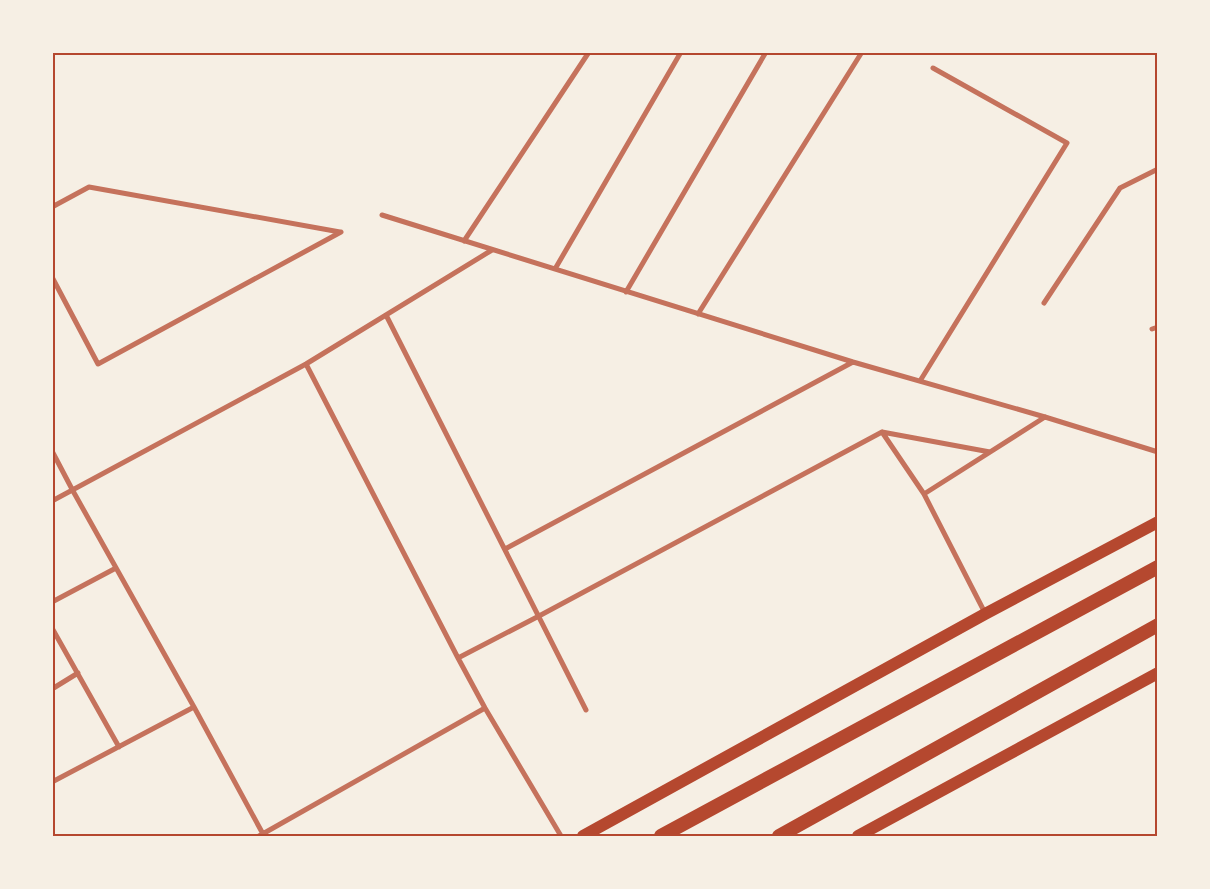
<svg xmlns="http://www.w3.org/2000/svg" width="1210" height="889" viewBox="0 0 1210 889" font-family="'PT Sans',sans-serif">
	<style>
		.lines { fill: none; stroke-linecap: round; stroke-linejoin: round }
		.minor { stroke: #c5725c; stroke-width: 5 }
		.primary { stroke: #b5482f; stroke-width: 12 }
		.trunk { stroke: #b5482f; stroke-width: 14 }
		.neatline { fill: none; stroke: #b5482f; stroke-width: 2 }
	</style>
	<rect width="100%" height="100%" fill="#f6efe4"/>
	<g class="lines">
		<path class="minor" d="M52,207L89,187L340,232
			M382,215L853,362L1045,417L1158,452
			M464,241L589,52
			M555,269L681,52
			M52,277L98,364L341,232
			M626,292L766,52
			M1044,303L1120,188L1158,169
			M698,314L862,52
			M386,315L586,710
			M1152,329L1158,327
			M306,364L458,658L485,708L561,836
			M920,381L1067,143L933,68
			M882,432L924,494
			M52,451L73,491L194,707L263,834
			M52,501L306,364L492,250
			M505,549L853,362
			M52,602L116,568
			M985,613L924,494L1045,417
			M52,628L119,747
			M458,658L539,616L882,432L990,452
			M52,689L78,673
			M52,782L194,707
			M259,836L485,708"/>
		<path class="primary" d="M583,836L985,614L1158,522
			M858,836L1158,673"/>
		<path class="trunk" d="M661,836L1158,567
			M779,836L1158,625"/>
	</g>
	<rect width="1210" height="889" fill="none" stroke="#f6efe4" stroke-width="108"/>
	<rect x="54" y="54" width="1102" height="781" class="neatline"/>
</svg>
